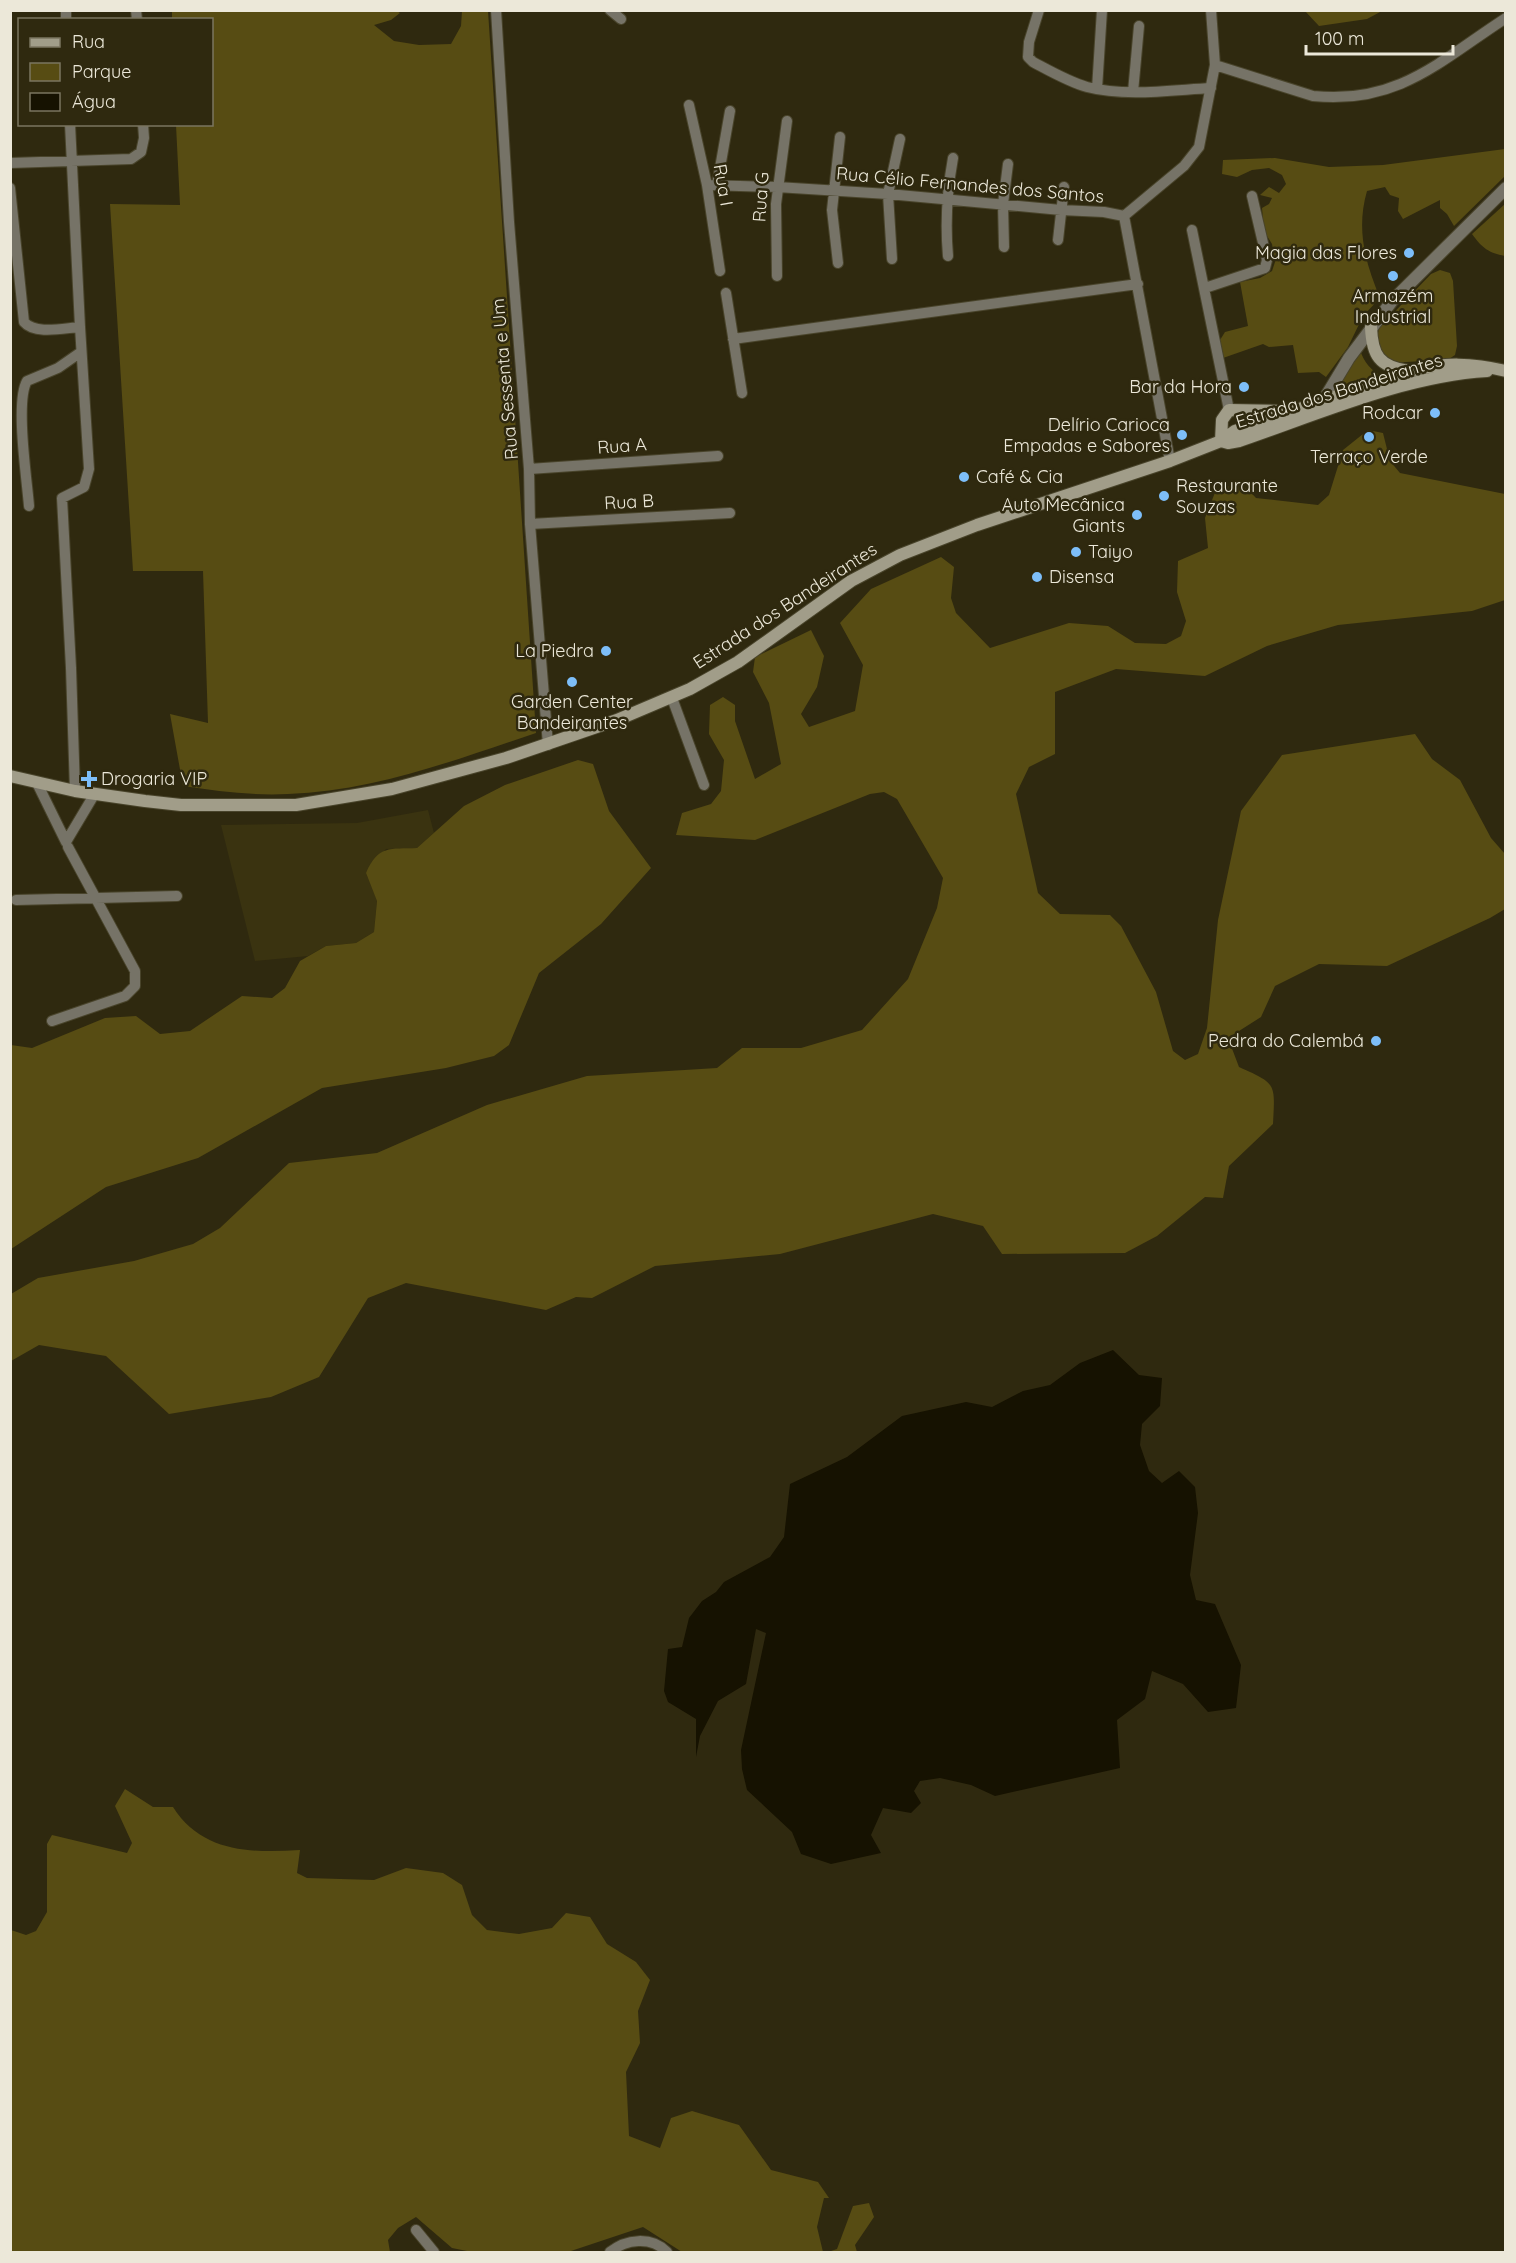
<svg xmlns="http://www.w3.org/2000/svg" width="1516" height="2263" viewBox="0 0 1516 2263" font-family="Quicksand,sans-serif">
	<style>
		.built { fill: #3a3310 }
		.green { fill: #574c13 }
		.water { fill: #161201 }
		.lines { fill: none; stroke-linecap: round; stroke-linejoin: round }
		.minor-casing { stroke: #49442b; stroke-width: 12 }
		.tertiary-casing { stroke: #49442b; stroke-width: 14 }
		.secondary-casing { stroke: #49442b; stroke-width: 14 }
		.minor { stroke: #767367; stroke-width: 10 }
		.tertiary { stroke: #767367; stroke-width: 12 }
		.secondary { stroke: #a19d89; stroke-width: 12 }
		.poi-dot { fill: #7dbef9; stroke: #2f290f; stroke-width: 2 }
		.labels { text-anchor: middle; stroke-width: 5; stroke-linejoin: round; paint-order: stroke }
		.street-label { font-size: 18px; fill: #ece8d9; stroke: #2f290f }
		.poi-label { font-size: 18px; fill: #ece8d9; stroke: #2f290f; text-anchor: end }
	</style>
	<rect width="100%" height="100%" fill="#2f290f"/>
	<path class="built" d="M428,810L434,833L417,848L386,849L366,873L377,900L374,932L356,943L326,946L308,956L255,961L221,825L357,823Z"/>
	<path class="green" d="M172,11H397L400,13L391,20L374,25L394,41L419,45L451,44L461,26L462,11H488L536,733C455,760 374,791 288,794C253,796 217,791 183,786L170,714L208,723L203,571H133L110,204L180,205L176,125L212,124V20L172,19Z
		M1305,11H1382L1367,19L1319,26Z
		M1505,149V176L1454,226L1447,214L1440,208V200L1403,219L1398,211L1399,198L1390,195L1385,187L1367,191C1356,229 1365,262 1380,298L1363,316L1348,347L1326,377L1319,372L1298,373L1293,345L1269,347L1263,344L1223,358L1220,340L1225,332L1248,326L1240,282L1260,278L1272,271L1275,262L1272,244L1264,231L1262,208L1269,204L1272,198L1260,195L1269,187L1279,193L1286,184L1282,175L1269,168L1252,170L1237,177L1222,174L1223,160L1275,158L1329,167L1383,165Z
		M1505,204V256C1489,253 1482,248 1472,234Z
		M1440,270L1450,273L1453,281L1457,346L1455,355L1449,359L1393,363L1383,359L1376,342L1379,328L1431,274Z
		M1360,349C1363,362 1372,371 1383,377L1332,394Z
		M1368,430L1383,433L1390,461L1400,473L1505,494V600L1472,611L1338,625L1267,646L1205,676L1116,669L1055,692V754L1029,767L1016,794L1038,893L1060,914L1110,915L1121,926L1156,992L1173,1051L1185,1060L1198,1054L1207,1028L1218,920L1241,811L1282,755L1415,734L1432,759L1460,780L1491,838L1505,854V909L1490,918L1387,966L1319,964L1275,986L1261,1017L1228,1038L1239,1067C1277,1084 1275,1083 1273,1124L1229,1166L1223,1198L1205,1197L1157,1236L1125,1253L1002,1254L983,1226L933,1214L780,1254L655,1266L592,1298L576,1297L546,1310L406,1283L368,1298L319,1377L271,1397L169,1414L106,1356L39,1345L11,1361V1294L38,1278L134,1261L193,1244L220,1228L289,1163L377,1153L487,1105L587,1076L717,1068L742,1048H801L862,1030L908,979L937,908L943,878L897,799L884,792L870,794L755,840L676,835L682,813L711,804L721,791L724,760L709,734L710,705L723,697L735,705V721L755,779L781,764L769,703L753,672L755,657L811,630L824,656L817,687L801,714L809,727L855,711L863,665L840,623L871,589L941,557L954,567L951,598L956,613L990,648L1069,623L1108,626L1135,643L1166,644L1181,636L1186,621L1177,592L1178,561L1208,548L1205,518L1216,490C1235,483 1242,482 1256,498L1318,505L1329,495L1343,450Z
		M578,760L593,764L609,811L651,868L601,924L539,973L509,1045L494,1056L446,1068L322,1088L198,1158L106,1187L11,1249V1045L32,1048L105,1018L136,1016L160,1034L190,1031L242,996L272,998L285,988L300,961L326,946L356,943L374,932L377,901L366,873C378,845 390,849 417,848L464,806L505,785Z
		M125,1789L153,1807H173C202,1853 252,1853 300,1850L297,1873L307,1878L374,1880L406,1868L443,1873L462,1885L472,1915L487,1930L519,1934L552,1928L566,1913L590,1917L607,1944L636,1962L650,1980L638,2011L640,2043L626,2072L629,2136L660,2148L671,2118L692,2111L739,2125L771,2170L818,2182L829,2198H824L817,2227L823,2252H682L643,2227L568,2252H472L452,2248L416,2217L398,2228L388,2240L390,2252H11V1930L26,1935L36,1931L47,1912V1844L52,1835L127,1853L132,1843L115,1806Z
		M869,2203L874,2217L855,2245L857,2252H828L837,2249L853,2206Z"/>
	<path class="water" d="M1113,1350L1139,1375L1162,1378L1160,1406L1142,1424L1140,1445L1149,1471L1162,1483L1179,1471L1195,1487L1198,1513L1190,1575L1196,1600L1215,1604L1241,1665L1236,1708L1208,1712L1183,1684L1152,1671L1145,1699L1117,1720L1120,1768L995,1796L971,1785L940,1778L920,1781L914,1791L921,1803L911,1813L883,1808L871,1835L881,1853L831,1864L801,1854L792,1832L747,1790L742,1769L741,1750L766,1633L756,1629L746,1684L718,1701L700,1736L696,1757V1719L668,1702L664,1691L668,1649L682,1647L689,1618L702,1601L716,1592L724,1582L770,1557L784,1537L790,1484L847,1457L902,1416L966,1402L992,1407L1023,1391L1050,1385L1080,1363Z"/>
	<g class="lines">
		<defs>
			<path id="minor" d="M66,10V20
				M136,10L137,20
				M496,10L509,222L529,469L530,524L548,745
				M610,10L621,19
				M1039,10L1029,42L1028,57L1033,62C1050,71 1069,82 1087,87C1125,97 1173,90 1211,88
				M1215,65L1313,96C1398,105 1441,60 1506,18
				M1097,89L1102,10
				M1133,92L1139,26
				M689,105L707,185L720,271
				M70,124L80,327L89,469L84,487L62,498L71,668L75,791
				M10,163L131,159L141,152L144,138L143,124
				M707,185L777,187L888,194L1061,210L1104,212L1124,216
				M717,185L730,111
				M10,188L24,322C35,335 64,328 80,327
				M1124,216L1170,461
				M1124,216L1184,166L1199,147L1215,65L1211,10
				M1192,230L1229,410
				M1058,240L1064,187
				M1004,247L1003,204L1008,164
				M948,256C945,222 947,191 953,158
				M892,259L888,194L900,139
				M838,263L832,210L840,137
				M777,276L776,204L787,121
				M1205,288L1265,268L1267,260L1252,196
				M726,293L742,393
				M733,339L1138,284
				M529,469L718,456
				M29,506C27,480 15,401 27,381L58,368L81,352
				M530,524L730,513
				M672,698L704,785
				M37,783L66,842
				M66,842L94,795
				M16,900L177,896
				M52,1021L125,996L135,986V971L68,847
				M416,2230L434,2252
				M610,2252C626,2239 651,2236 667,2252"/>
			<path id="tertiary" d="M1320,406L1349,358L1392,301L1506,188"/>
			<path id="secondary" d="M1371,327C1372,355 1379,367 1409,371
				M1221,441L1228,443L1239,441C1318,414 1404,376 1487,371
				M1221,441L1222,420L1229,410L1282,411
				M10,776L75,791L145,801L181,805H296L392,789L506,758L617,720L690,689L738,662L851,581L900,555L977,525L1170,461L1221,441L1235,431L1410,371C1444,362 1472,363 1506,371"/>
		</defs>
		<use href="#minor" class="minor-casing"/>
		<use href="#tertiary" class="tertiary-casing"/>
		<use href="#secondary" class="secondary-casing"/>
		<use href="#minor" class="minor"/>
		<use href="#tertiary" class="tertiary"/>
		<use href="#secondary" class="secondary"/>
	</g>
	<g class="poi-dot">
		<circle cx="1409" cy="253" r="6"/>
		<circle cx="1393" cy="276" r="6"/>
		<circle cx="1244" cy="387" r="6"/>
		<circle cx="1435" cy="413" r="6"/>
		<circle cx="1182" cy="435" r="6"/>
		<circle cx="1369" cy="437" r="6"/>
		<circle cx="964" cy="477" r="6"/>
		<circle cx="1164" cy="496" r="6"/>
		<circle cx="1137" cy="515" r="6"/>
		<circle cx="1076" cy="552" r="6"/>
		<circle cx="1037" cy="577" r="6"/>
		<circle cx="606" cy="651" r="6"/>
		<circle cx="572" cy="682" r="6"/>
		<path d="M86 770h6v6h6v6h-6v6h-6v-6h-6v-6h6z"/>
		<circle cx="1376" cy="1041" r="6"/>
	</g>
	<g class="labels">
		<g class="street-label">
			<text transform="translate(723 185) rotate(80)" y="6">Rua I</text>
			<text transform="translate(970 185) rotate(5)" y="6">Rua Célio Fernandes dos Santos</text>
			<text transform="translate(761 197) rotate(-86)" y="6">Rua G</text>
			<text transform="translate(505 379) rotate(-95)" y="6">Rua Sessenta e Um</text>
			<text transform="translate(1339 391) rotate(-17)" y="6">Estrada dos Bandeirantes</text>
			<text transform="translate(622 446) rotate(-4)" y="6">Rua A</text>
			<text transform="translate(629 502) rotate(-3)" y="6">Rua B</text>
			<text transform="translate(785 606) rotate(-33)" y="6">Estrada dos Bandeirantes</text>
		</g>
		<g class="poi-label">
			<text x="1397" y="259">Magia das Flores</text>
			<text x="1393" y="302" text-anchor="middle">Armazém<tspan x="1393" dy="21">Industrial</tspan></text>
			<text x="1232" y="393">Bar da Hora</text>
			<text x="1423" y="419">Rodcar</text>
			<text x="1170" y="431">Delírio Carioca<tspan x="1170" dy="21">Empadas e Sabores</tspan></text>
			<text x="1369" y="463" text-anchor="middle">Terraço Verde</text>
			<text x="976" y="483" text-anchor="start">Café &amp; Cia</text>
			<text x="1176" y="492" text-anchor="start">Restaurante<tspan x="1176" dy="21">Souzas</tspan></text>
			<text x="1125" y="511">Auto Mecânica<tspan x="1125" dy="21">Giants</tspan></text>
			<text x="1088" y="558" text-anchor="start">Taiyo</text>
			<text x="1049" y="583" text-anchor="start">Disensa</text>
			<text x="594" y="657">La Piedra</text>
			<text x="572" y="708" text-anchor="middle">Garden Center<tspan x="572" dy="21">Bandeirantes</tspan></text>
			<text x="101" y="785" text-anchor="start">Drogaria VIP</text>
			<text x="1364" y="1047">Pedra do Calembá</text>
		</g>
	</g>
	<rect width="1516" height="2263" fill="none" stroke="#ece8d9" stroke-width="24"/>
	<rect x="18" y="18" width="195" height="108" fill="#2f290f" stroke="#7b7560" stroke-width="1.5"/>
	<rect x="30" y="38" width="30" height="9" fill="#a19d89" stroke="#7b7560" stroke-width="1.5"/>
	<text x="72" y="48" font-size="18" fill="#ece8d9">Rua</text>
	<rect x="30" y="63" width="30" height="18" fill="#574c13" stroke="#7b7560" stroke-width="1.5"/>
	<text x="72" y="78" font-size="18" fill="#ece8d9">Parque</text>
	<rect x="30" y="93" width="30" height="18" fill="#161201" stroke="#7b7560" stroke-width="1.5"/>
	<text x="72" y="108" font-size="18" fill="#ece8d9">Água</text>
	<path d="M1306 45v9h147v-9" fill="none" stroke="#ece8d9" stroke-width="3"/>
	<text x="1315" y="45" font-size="18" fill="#ece8d9" stroke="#2f290f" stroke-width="4.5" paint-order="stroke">100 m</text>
</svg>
